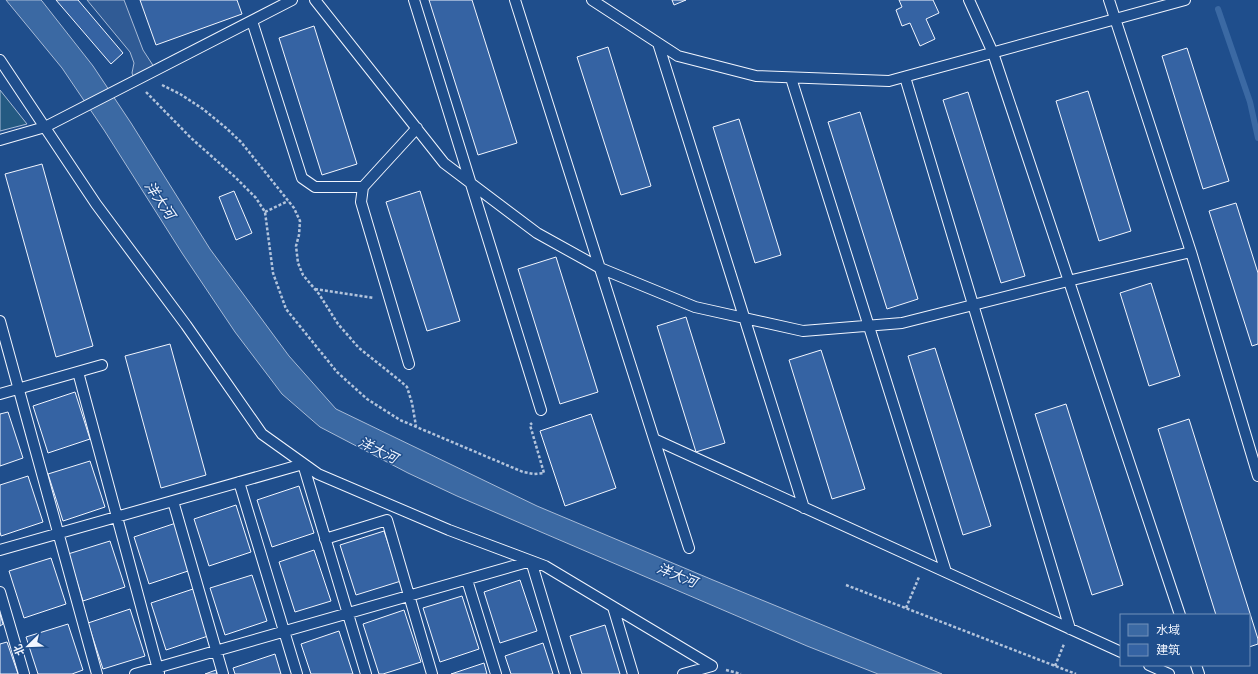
<svg xmlns="http://www.w3.org/2000/svg" width="1258" height="674" viewBox="0 0 1258 674" font-family="'Fira Sans','Noto Sans SC',sans-serif">
	<style>
		.green { fill: #245a82; stroke: #a8bbd7 }
		.parking { fill: #305b95; stroke: #a8bbd7 }
		.water { fill: #3b69a3; stroke: #a8bbd7 }
		.lines { fill: none; stroke-linecap: round; stroke-linejoin: round }
		.stream { stroke: #3b69a3; stroke-width: 6 }
		.building { fill: #3563a3; stroke: #f2f6ff }
		.lane-casing { stroke: #f2f6ff; stroke-width: 12 }
		.path { stroke: #b3c4dc; stroke-width: 2.5; stroke-dasharray: 3 2; stroke-linecap: butt }
		.lane { stroke: #1f4e8c; stroke-width: 10 }
		.labels { text-anchor: middle; stroke-width: 3; stroke-linejoin: round; paint-order: stroke }
		.water-label { font-size: 14px; font-style: italic; fill: #f2f6ff; stroke: #1f4e8c }
	</style>
	<rect width="100%" height="100%" fill="#1f4e8c"/>
	<path class="green" d="M0,90L27,124L0,131Z"/>
	<path class="parking" d="M87,0H124L143,50L156,70L135,81L132,73L134,63L130,52Z"/>
	<path class="water" d="M6,0H41L42,1L93,66L131,123L210,249L289,356L336,409L537,506L713,580L942,674H878L807,646L457,496L408,473L320,427L282,394L235,332L182,253L104,130L62,68Z"/>
	<g class="lines">
		<path class="stream" d="M1218,9L1250,102L1258,138"/>
	</g>
	<path class="building" d="M56,0H78L123,53L111,64Z
		M140,0H237L242,14L156,45Z
		M429,0H472L517,143L478,155Z
		M672,0H686L674,5Z
		M899,0H933L939,13L926,19L935,39L920,46L910,23L902,26L896,10L902,7Z
		M314,26L357,164L322,175L279,38Z
		M608,47L651,186L621,195L577,57Z
		M1187,48L1229,181L1203,189L1162,56Z
		M1088,91L1131,231L1099,241L1056,101Z
		M968,92L1025,276L1001,283L943,100Z
		M860,112L918,299L887,309L828,122Z
		M739,119L781,255L755,263L713,127Z
		M42,164L93,346L56,357L5,174Z
		M234,191L252,233L236,240L219,197Z
		M420,191L460,321L427,331L386,202Z
		M1236,203L1258,273V344L1252,346L1209,211Z
		M556,257L598,392L560,404L518,269Z
		M1151,283L1180,376L1149,386L1120,293Z
		M686,317L725,443L696,452L657,326Z
		M170,344L206,475L161,488L125,356Z
		M935,348L991,526L963,535L908,356Z
		M821,350L865,489L832,499L789,360Z
		M75,392L90,439L48,453L33,406Z
		M1066,404L1123,585L1092,595L1035,414Z
		M8,412L23,458L0,466V414Z
		M591,414L616,488L565,506L540,431Z
		M1189,419L1258,639V644L1249,647V615H1216L1158,429Z
		M90,461L105,507L63,521L48,474Z
		M28,476L43,522L1,536L0,532V485Z
		M299,486L314,533L272,547L257,500Z
		M236,505L251,552L209,566L194,519Z
		M176,523L191,570L149,584L134,537Z
		M384,531L401,581L356,595L340,545Z
		M110,541L125,587L83,601L68,554Z
		M314,550L331,601L295,612L279,562Z
		M51,558L66,604L24,618L9,571Z
		M252,575L267,621L225,635L210,588Z
		M520,580L537,631L500,643L484,592Z
		M193,589L208,636L166,650L151,603Z
		M462,596L479,649L440,662L423,608Z
		M130,609L145,656L103,669L88,623Z
		M404,610L421,662L383,674H379L363,624Z
		M0,614L3,624L0,626Z
		M68,624L83,670L72,674H38L26,637Z
		M605,625L620,674H582L570,636Z
		M339,631L353,674H311L301,644Z
		M7,642L18,674H0V644Z
		M543,643L553,674H511L505,656Z
		M275,654L281,674H235L233,668Z
		M484,663L487,674H451Z
		M216,670L217,674H205Z"/>
	<g class="lines">
		<defs>
			<path id="lane" d="M315,0L444,163L537,233L600,268L695,307L803,331L902,323L1068,281L1191,252
				M414,0L541,410
				M515,0L654,439L1121,652
				M592,0L678,56L756,76L889,81L1185,0
				M969,0L993,53L1180,615
				M1109,0L1191,252L1258,476
				M252,21L302,178L315,187H363
				M658,43L804,508
				M0,60L96,204L186,325L262,434L318,474L449,530L545,566L712,666L683,674
				M905,77L1070,629
				M791,78L946,572
				M0,140L45,127L292,0
				M0,321L97,674
				M409,364L361,202L363,187L417,128
				M78,372L159,673
				M0,394L102,365
				M654,439L689,548
				M239,482L297,674
				M173,501L223,674
				M325,539L387,520L432,674
				M0,550L303,464L366,674
				M467,580L496,674
				M0,592L24,674
				M613,607L633,674
				M1149,665L1169,674
				M1196,665L1199,674
				M135,674L531,561L565,674"/>
		</defs>
		<use href="#lane" class="lane-casing"/>
		<path class="path" d="M162,85L180,94L203,109L225,127L241,142L294,208L300,221L299,235L296,246L298,263L303,275L319,294L338,324L359,348L399,380L407,387L412,403L416,426
			M146,92L191,138L235,177L256,198L265,212L273,273L286,309L337,372L367,399L400,420L523,472L534,474L544,473L530,425L532,423
			M265,212L288,201
			M315,289L374,298
			M846,585L1076,674
			M906,608L919,577
			M1055,666L1064,644
			M726,670L741,674"/>
		<use href="#lane" class="lane"/>
	</g>
	<g class="labels">
		<g class="water-label">
			<text transform="translate(160 200) rotate(56)" y="5">洋大河</text>
			<text transform="translate(378 450) rotate(26)" y="5">洋大河</text>
			<text transform="translate(677 575) rotate(22)" y="5">洋大河</text>
		</g>
	</g>
	<rect x="1120" y="614" width="130" height="52" fill="#1f4e8c" stroke="#7391ba"/>
	<rect x="1128" y="624" width="20" height="12" fill="#3b69a3" stroke="#7391ba"/>
	<text x="1156" y="634" font-size="12" fill="#f2f6ff">水域</text>
	<rect x="1128" y="644" width="20" height="12" fill="#3563a3" stroke="#7391ba"/>
	<text x="1156" y="654" font-size="12" fill="#f2f6ff">建筑</text>
	<g transform="translate(28 646) rotate(247)" stroke="#1f4e8c" stroke-width="3" paint-order="stroke">
	<path d="M0-3L7 15L0 10L-7 15Z" fill="#f2f6ff"/>
	<text y="-6" font-size="11" font-weight="bold" text-anchor="middle" fill="#f2f6ff">北</text>
	</g>
</svg>
